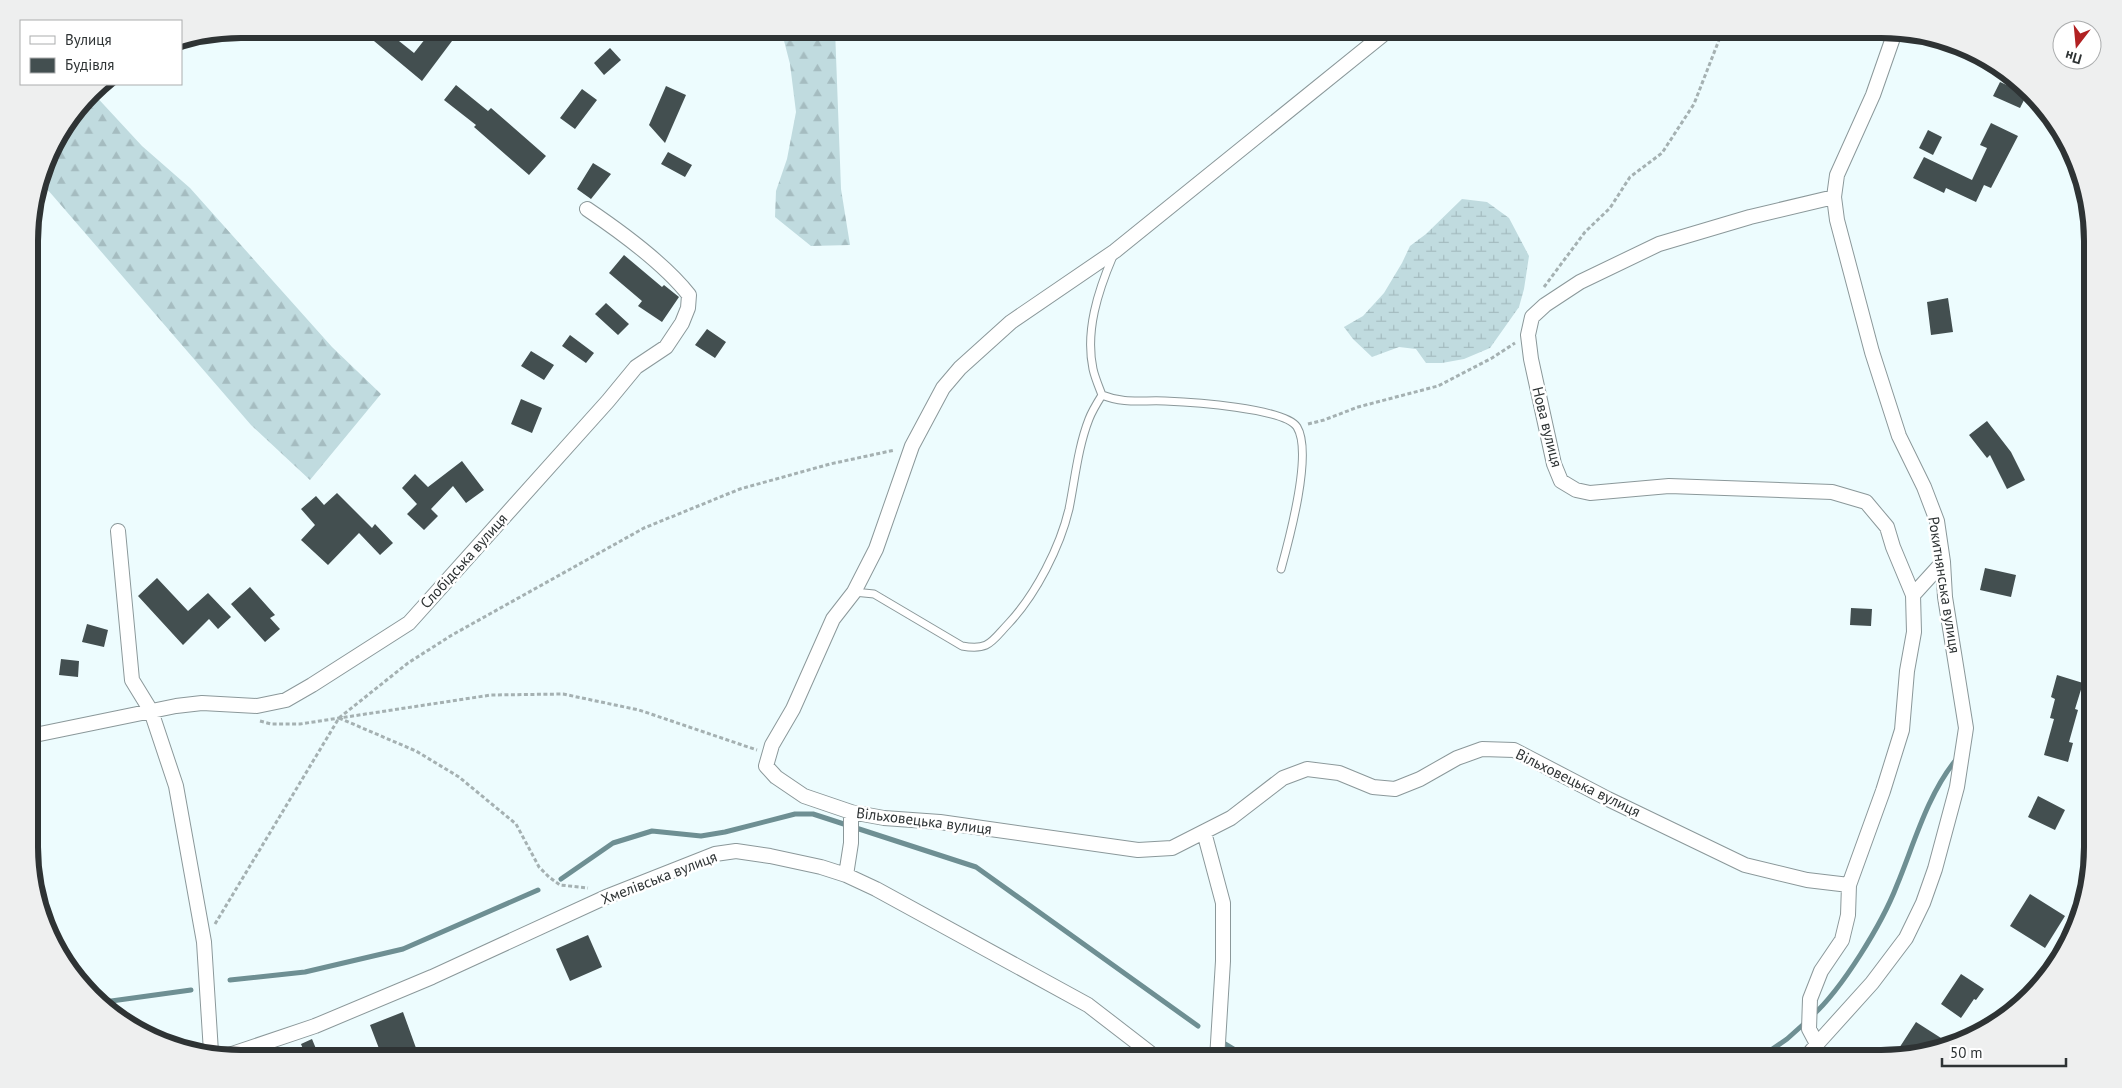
<svg xmlns="http://www.w3.org/2000/svg" width="2122" height="1088" viewBox="0 0 2122 1088" font-family="'PT Sans',sans-serif">
	<style>
		.forest { fill: url(#forest-firs) }
		.wetland { fill: url(#wetland-marsh) }
		.lines { fill: none; stroke-linecap: round; stroke-linejoin: round }
		.stream { stroke: #6e8f93; stroke-width: 5 }
		.building { fill: #434f50 }
		.lane-casing { stroke: #8b989a; stroke-width: 9 }
		.street-casing { stroke: #8b989a; stroke-width: 16 }
		.path { stroke: #a5b1b2; stroke-width: 3; stroke-dasharray: 4 2.5; stroke-linecap: butt }
		.lane { stroke: #fff; stroke-width: 7 }
		.street { stroke: #fff; stroke-width: 14 }
		.labels { text-anchor: middle; stroke-width: 5; stroke-linejoin: round; paint-order: stroke }
		.street-label { font-size: 15px; fill: #2e3334; stroke: #fff }
		.rim { fill: none; stroke: #2e3334; stroke-width: 6 }
	</style>
	<defs>
		<pattern id="forest-firs" width="22" height="20" patternUnits="userSpaceOnUse" patternTransform="scale(1.25)"><rect width="22" height="20" fill="#c0dbdf"/><path d="M5 1l3.5 6h-7zM16 11l3.5 6h-7z" fill="#a5bcc0"/></pattern>
		<pattern id="wetland-marsh" width="20" height="14" patternUnits="userSpaceOnUse" patternTransform="scale(1.25)"><rect width="20" height="14" fill="#c0dbdf"/><path d="M1 5h8M5 5V1M11 12h8M15 12V8" fill="none" stroke="#a5bcc0"/></pattern>
	</defs>
	<rect width="100%" height="100%" fill="#edfcfe"/>
	<path class="forest" d="M781,29H835L841,189L850,245L811,246L775,217L776,191L787,159L796,112L790,64Z
		M92,92L142,146L190,188L332,347L381,394L310,480L251,425L41,182L51,146Z"/>
	<path class="wetland" d="M1462,199L1487,202L1509,218L1529,256L1524,289L1519,307L1490,348L1464,359L1442,363H1426L1416,349L1399,347L1372,357L1353,339L1344,327L1363,316L1384,293L1402,263L1410,246L1426,234Z"/>
	<g class="lines">
		<path class="stream" d="M561,879L613,843L652,831L701,836L725,832L795,814H813L976,867L1198,1026
			M230,980L305,972L403,949L538,890
			M104,1002L191,990
			M1812,1016C1842,989 1882,924 1897,885C1914,844 1927,796 1955,761
			M1225,1044L1250,1059
			M1758,1059L1787,1039L1806,1022"/>
	</g>
	<path class="building" d="M374,29H384L414,53L433,29H461L422,81L368,36Z
		M610,48L621,60L604,75L594,63Z
		M2000,82L2027,94L2020,108L1993,96Z
		M456,85L488,111L491,108L546,156L529,175L474,127L476,125L444,100Z
		M666,86L686,95L665,143L649,125Z
		M582,89L597,100L575,129L560,118Z
		M1991,123L2018,136L1991,188L1984,185L1976,202L1946,188L1944,193L1913,178L1924,157L1972,180L1987,148L1980,145Z
		M1928,130L1942,137L1933,155L1919,148Z
		M668,152L692,165L685,177L661,164Z
		M593,163L611,174L591,199L577,189Z
		M624,255L662,287L664,285L679,297L662,322L638,306L642,301L609,273Z
		M1948,298L1953,332L1931,335L1927,302Z
		M606,303L629,324L618,335L595,314Z
		M707,329L726,342L715,358L695,345Z
		M570,335L594,353L586,363L562,346Z
		M531,351L554,365L544,380L521,366Z
		M521,399L542,408L532,433L511,424Z
		M1987,421L2011,452L2025,480L2007,489L1990,455L1987,458L1969,435Z
		M462,461L484,490L466,503L453,486L431,509L438,516L424,530L407,514L417,504L402,488L415,474L428,487Z
		M337,493L372,528L375,524L393,543L380,555L359,533L328,565L301,540L315,525L301,509L316,496L324,505Z
		M1985,568L2016,575L2011,597L1980,590Z
		M157,578L188,611L208,593L231,617L218,629L209,619L183,645L138,596Z
		M250,587L275,615L270,618L280,629L265,642L231,604Z
		M1851,608L1872,609L1871,626L1850,625Z
		M87,624L108,630L104,647L82,642Z
		M61,659L79,661L78,677L59,675Z
		M2057,675L2083,683L2075,709L2078,710L2069,742L2073,743L2068,762L2044,755L2054,719L2050,718L2055,699L2051,697Z
		M2038,796L2065,810L2055,830L2028,817Z
		M2030,894L2065,916L2045,948L2010,926Z
		M588,935L602,967L570,981L556,949Z
		M1961,974L1984,989L1976,1000L1974,999L1961,1018L1941,1004Z
		M403,1012L416,1048L383,1059L370,1025Z
		M1916,1022L1941,1038L1931,1052L1892,1059Z
		M312,1039L319,1056L307,1059L301,1044Z"/>
	<g class="lines">
		<defs>
			<path id="lane" d="M1113,256C1098,291 1085,331 1093,369C1095,378 1099,387 1102,395C1124,404 1142,400 1165,401C1190,402 1285,408 1297,427C1313,453 1289,540 1281,569
				M854,592L874,594L962,646C989,651 991,642 1009,623C1036,594 1060,547 1069,509C1075,479 1078,447 1089,419C1092,411 1097,403 1102,395"/>
			<path id="street" d="M1390,29L1115,251L1011,322L960,368L943,388L912,446L876,549L854,592L833,619L793,709L772,745L766,766L776,777L804,796L851,812L884,818L940,822L1138,850L1172,848L1231,818L1283,778L1307,769L1339,773L1373,787L1395,789L1420,779L1457,758L1482,749L1514,750L1608,799L1745,865L1807,880L1849,885
				M118,531L132,680L151,711L176,786L204,942L211,1052
				M1913,595L1943,562
				M30,736L176,706L202,703L257,706L286,700L312,685L409,623L608,401L636,367L666,347L682,323L688,308L689,295C664,263 621,232 587,209
				M1204,832L1223,903V961L1217,1059
				M846,875L851,843V812
				M1817,1044L1809,1029L1810,999L1821,971L1842,940L1848,915L1849,885L1883,791L1902,730L1907,671L1914,632L1913,595L1893,547L1887,527L1866,502L1832,492L1669,486L1590,493L1576,490L1561,481L1554,464L1531,359L1528,335L1532,317L1545,305L1580,282L1659,244L1750,217L1834,197
				M226,1056L315,1026L432,977L606,897L715,854L736,851L770,856L821,867L846,875L876,889L1088,1005L1158,1059
				M1805,1059L1817,1044L1872,983L1906,938L1923,903L1935,869L1957,787L1966,728L1945,597L1943,562L1937,521L1924,487L1899,436L1872,352L1837,220L1834,197L1837,175L1873,95L1895,32"/>
		</defs>
		<use href="#lane" class="lane-casing"/>
		<use href="#street" class="street-casing"/>
		<path class="path" d="M1544,287L1585,232L1610,208L1630,177L1662,153L1694,104L1719,40L1730,29
			M1308,424L1324,420L1358,407L1438,386L1492,358L1515,343
			M339,718L408,663L452,635L644,528L740,489L830,464L895,450
			M260,721L271,724H300L491,695L563,694L639,710L757,750
			M215,924L339,718L416,751L459,777L516,824L539,867L549,877L560,885L588,888"/>
		<use href="#lane" class="lane"/>
		<use href="#street" class="street"/>
	</g>
	<g class="labels">
		<g class="street-label">
			<text transform="translate(1547 427) rotate(76)" y="5">Нова вулиця</text>
			<text transform="translate(464 561) rotate(-48)" y="5">Слобідська вулиця</text>
			<text transform="translate(1944 585) rotate(81)" y="5">Рокитнянська вулиця</text>
			<text transform="translate(1578 783) rotate(26)" y="5">Вільховецька вулиця</text>
			<text transform="translate(924 821) rotate(7)" y="5">Вільховецька вулиця</text>
			<text transform="translate(659 878) rotate(-21)" y="5">Хмелівська вулиця</text>
		</g>
	</g>
	<path d="M0 0H2122V1088H0ZM241 38H1881A203 203 0 0 1 2084 241V847A203 203 0 0 1 1881 1050H241A203 203 0 0 1 38 847V241A203 203 0 0 1 241 38Z" fill="#eeefef" fill-rule="evenodd"/>
	<path class="rim" d="M241 38H1881A203 203 0 0 1 2084 241V847A203 203 0 0 1 1881 1050H241A203 203 0 0 1 38 847V241A203 203 0 0 1 241 38Z"/>
	<rect x="20" y="20" width="162" height="65" fill="#ffffff" stroke="#abadae"/>
	<rect x="30" y="36" width="25" height="8" fill="#ffffff" stroke="#abadae"/>
	<text x="65" y="45" font-size="15" fill="#2e3334">Вулиця</text>
	<rect x="30" y="58" width="25" height="15" fill="#434f50" stroke="#abadae"/>
	<text x="65" y="70" font-size="15" fill="#2e3334">Будівля</text>
	<g transform="translate(2077 45) rotate(196)"><circle r="24" fill="#ffffff" stroke="#abadae"/>
	<path d="M0-4L9 19L0 12L-9 19Z" fill="#b12122"/>
	<text y="-8" font-size="14" font-weight="bold" text-anchor="middle" fill="#2e3334">Пн</text>
	</g>
	<path d="M1942 1058v8h124v-8" fill="none" stroke="#2e3334" stroke-width="2.5"/>
	<text x="1950" y="1058" font-size="15" fill="#2e3334" stroke="#ffffff" stroke-width="4" paint-order="stroke">50 m</text>
</svg>
